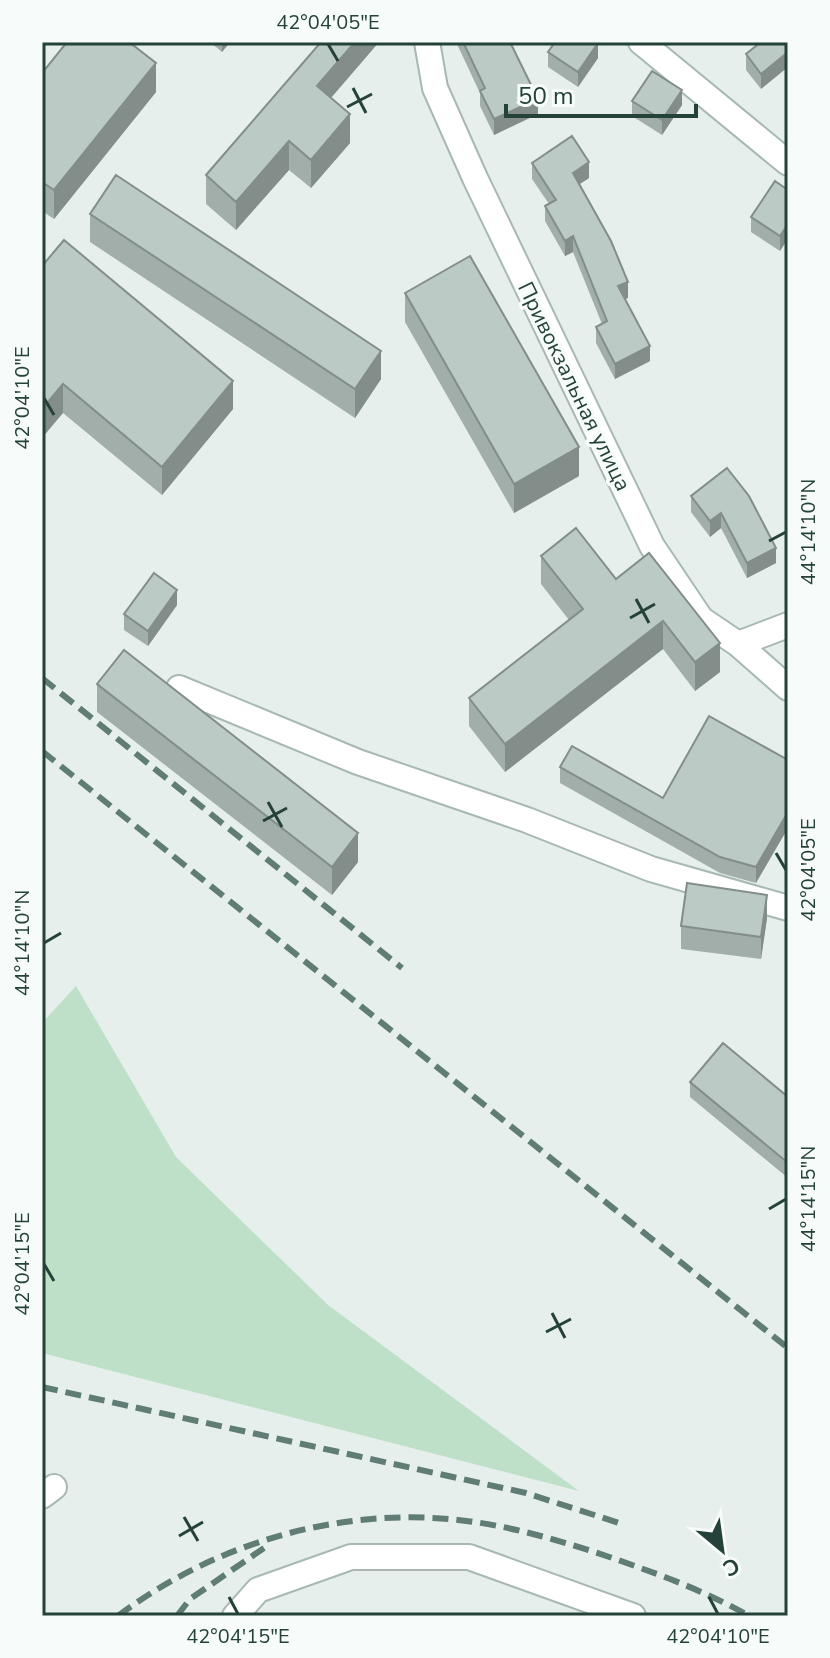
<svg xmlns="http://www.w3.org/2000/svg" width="830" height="1658" viewBox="0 0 830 1658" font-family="'Nunito Sans',sans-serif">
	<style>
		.green { fill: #bfe0c8 }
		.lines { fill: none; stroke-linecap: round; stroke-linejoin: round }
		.minor-casing { stroke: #a8b8b2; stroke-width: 28 }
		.minor { stroke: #fff; stroke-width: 24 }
		.rail { stroke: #5f7d75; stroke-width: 6; stroke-dasharray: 16 8; stroke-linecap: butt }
		.wall { fill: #a1aea9 }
		.shaded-wall { fill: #838d89 }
		.building { fill: #bbcac4; stroke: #838d89; stroke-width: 2 }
		.ticks { fill: none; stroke: #24423a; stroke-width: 3 }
		.labels { text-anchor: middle; stroke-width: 7; stroke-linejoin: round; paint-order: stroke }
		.street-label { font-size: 22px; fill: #24423a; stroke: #f7fbf9 }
		.neatline { fill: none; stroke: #24423a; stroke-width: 3 }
		.ticks-label { font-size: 20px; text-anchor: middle; fill: #24423a }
	</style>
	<rect width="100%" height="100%" fill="#e6efeb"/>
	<path class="green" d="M76,986L176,1157L328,1305L579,1491L42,1353V1023Z"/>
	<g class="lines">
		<defs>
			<path id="minor" d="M427,42L435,88L475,178L652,546L701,619L738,644L788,688
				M641,42L788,163
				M738,644L788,625
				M179,688L358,762L527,820L651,869L788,908
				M42,1496L54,1487
				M235,1616L258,1590L351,1557H469L633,1616"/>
		</defs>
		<use href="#minor" class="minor-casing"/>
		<use href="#minor" class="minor"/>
		<path class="rail" d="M42,678L402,968
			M42,751L788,1348
			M42,1387L526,1493L619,1523
			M118,1616C212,1545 332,1509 449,1519C507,1524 566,1542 621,1561C666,1577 707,1592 749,1616
			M177,1616L190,1599L264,1548"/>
	</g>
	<path class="wall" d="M210,42H230L222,52Z
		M379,42L331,98L350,143L311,188L289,170L236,230L206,204V175Z
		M456,42H510L538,114L494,135L480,106V93Z
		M788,42L761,89L746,70V54Z
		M548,52L598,58L578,87L548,67Z
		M42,73L156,92L54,219L42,211Z
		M632,101L682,105L662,135L632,116Z
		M532,163L589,178L580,184L628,298L625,299L650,361L615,379L596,343V327L602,324L573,252L565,256L545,221V206L549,204L532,179Z
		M788,190L780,251L751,232V217Z
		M90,214L381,379L355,418L90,242Z
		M42,266L233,409L162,495L63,413Z
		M405,293L579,476L514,513L405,322Z
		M727,468L776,563L747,578L721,528L710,537L691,512V496Z
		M541,556L616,579L720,672L695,691L663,649L505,772L469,726V698L569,620L541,584Z
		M177,605L148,646L124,630V614Z
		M97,684L358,862L332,895L97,712Z
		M788,760L756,883L720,873L560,783V767L663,798Z
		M767,918L761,959L681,949V926Z
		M690,1082L788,1097V1178L690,1097Z"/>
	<path class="shaded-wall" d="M222,42H230L222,52Z
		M355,42H379L317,114V86Z
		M598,43V58L578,87V72Z
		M788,52V67L761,89V74Z
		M156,63V92L54,219V190Z
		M682,90V105L662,135V120Z
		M538,99V114L494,135V119Z
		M350,114V143L311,188V160Z
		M289,141V170L236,230V202Z
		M589,162V178L573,188V173Z
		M788,224V239L780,251V236Z
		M573,236V252L565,256V241Z
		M628,282V298L618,301V286Z
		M650,346V361L615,379V364Z
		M381,351V379L355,418V389Z
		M233,381V409L162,495V467Z
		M63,384V413L42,438V409Z
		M579,447V476L514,513V484Z
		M721,513V528L710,537V521Z
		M776,548V563L747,578V563Z
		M177,590V605L148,646V631Z
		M663,621V649L505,772V744Z
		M720,643V672L695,691V662Z
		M788,812V828L756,883V867Z
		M358,833V862L332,895V867Z
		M767,895V918L761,959V937Z"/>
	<path class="building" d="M67,42H129L156,63L54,190L42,182V73Z
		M321,42H355L317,86L350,114L311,160L289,141L236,202L206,175Z
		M463,42H510L538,99L494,119L480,91L485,88Z
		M555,42H597L598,43L578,72L548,52Z
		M761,42H788V52L761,74L746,54Z
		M652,71L682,90L662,120L632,101Z
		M572,136L589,162L573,173L611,241L628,282L618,286L650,346L615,364L596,327L607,321L573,236L565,241L545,206L556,200L532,163Z
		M116,175L381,351L355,389L90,214Z
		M775,181L788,190V224L780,236L751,217Z
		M64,240L233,381L162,467L63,384L42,409V266Z
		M470,256L579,447L514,484L405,293Z
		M727,468L749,496L776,548L747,563L721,513L710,521L691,496Z
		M576,528L616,579L649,553L720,643L695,662L663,621L505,744L469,698L583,609L541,556Z
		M154,573L177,590L148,631L124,614Z
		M124,650L358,833L332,867L97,684Z
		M709,716L788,760V812L756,867L720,857L560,767L572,746L663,798Z
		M687,883L767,895L761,937L681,926Z
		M723,1043L788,1097V1163L690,1082Z"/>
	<path class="ticks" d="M328,44L338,61M353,88L366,113M347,107L372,94M44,398L54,415M769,541L786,532M636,599L649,623M630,618L655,604M268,802L282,827M263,821L287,808M776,853L786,870M44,943L61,933M769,1209L786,1199M44,1264L54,1281M552,1313L565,1338M546,1332L571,1319M184,1517L198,1541M179,1536L203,1522M229,1597L238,1614M709,1597L718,1614"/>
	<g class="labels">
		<g class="street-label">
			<text transform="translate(575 386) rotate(64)" y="8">Привокзальная улица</text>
		</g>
	</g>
	<rect width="830" height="1658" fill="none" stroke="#f7fbf9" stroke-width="88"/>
	<g transform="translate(722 1550) rotate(151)" stroke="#f7fbf9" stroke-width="6" paint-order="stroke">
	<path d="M0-6L14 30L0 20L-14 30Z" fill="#24423a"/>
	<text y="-12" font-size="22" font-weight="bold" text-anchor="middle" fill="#24423a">С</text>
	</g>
	<path d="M506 104v12h190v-12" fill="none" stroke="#24423a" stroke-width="4"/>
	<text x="518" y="104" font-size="24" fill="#24423a" stroke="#f7fbf9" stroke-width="6" paint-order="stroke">50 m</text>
	<rect x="44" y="44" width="742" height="1570" class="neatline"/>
	<g class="ticks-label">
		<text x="328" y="29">42°04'05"E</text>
		<text transform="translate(22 398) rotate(-90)" y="7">42°04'10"E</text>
		<text transform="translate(808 532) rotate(-90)" y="7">44°14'10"N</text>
		<text transform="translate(808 870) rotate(-90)" y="7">42°04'05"E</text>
		<text transform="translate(22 943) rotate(-90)" y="7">44°14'10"N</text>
		<text transform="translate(808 1199) rotate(-90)" y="7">44°14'15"N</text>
		<text transform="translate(22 1264) rotate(-90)" y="7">42°04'15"E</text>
		<text x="238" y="1643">42°04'15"E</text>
		<text x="718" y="1643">42°04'10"E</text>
	</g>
</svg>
